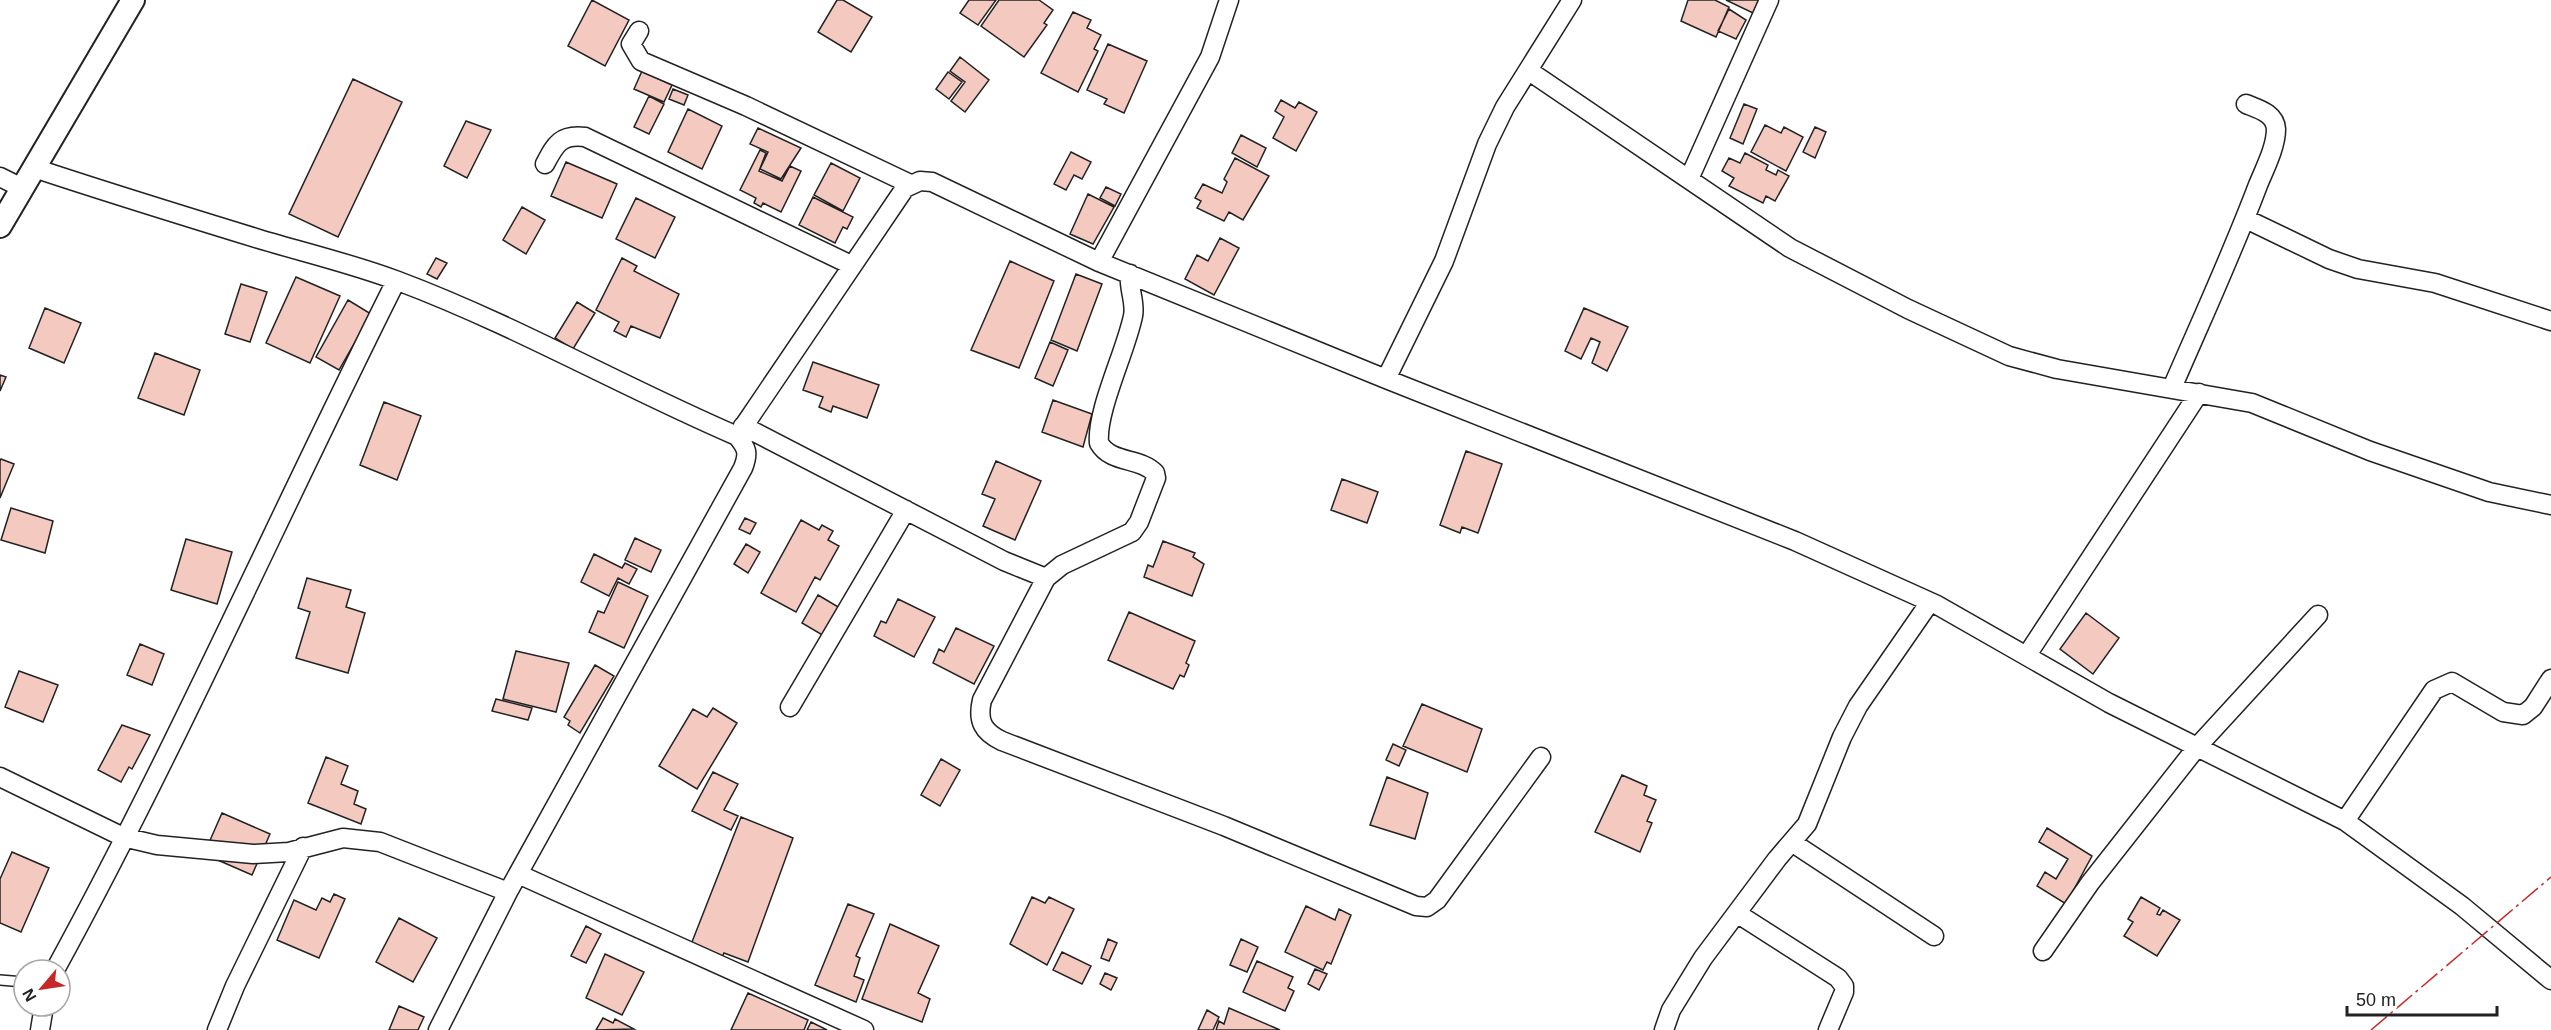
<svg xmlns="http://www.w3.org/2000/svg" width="2551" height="1030" viewBox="0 0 2551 1030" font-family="Helvetica,sans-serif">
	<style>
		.building { fill: #f3c9c0; stroke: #222; stroke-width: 1.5 }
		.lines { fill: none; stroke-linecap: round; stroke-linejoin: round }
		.service-casing { stroke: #222; stroke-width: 12 }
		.minor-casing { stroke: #222; stroke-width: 21 }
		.tertiary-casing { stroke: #222; stroke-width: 26 }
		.service { stroke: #fff; stroke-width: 9 }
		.minor { stroke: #fff; stroke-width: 18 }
		.tertiary { stroke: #fff; stroke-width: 22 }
		.power { stroke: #c62828; stroke-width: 1.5; stroke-dasharray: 21 4.5 3 4.5; stroke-linecap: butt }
	</style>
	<rect width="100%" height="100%" fill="#fff"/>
	<path class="building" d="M592,0L629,20L605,66L568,46Z
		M837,0H843L872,17L851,52L818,32Z
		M969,0H996L978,25L960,13Z
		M999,0H1039L1053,10L1044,23L1047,25L1024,57L981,26Z
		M1688,0H1715L1729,7L1716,37L1681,21Z
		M1726,0H1759L1753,13Z
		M1729,9L1746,20L1736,39L1718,31Z
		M1073,12L1091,20L1087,28L1101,35L1094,49L1098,51L1078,92L1041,73Z
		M1108,44L1147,61L1124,113L1104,104L1107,99L1087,90Z
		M960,57L989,80L965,112L951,101L965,82L950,71Z
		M642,71L672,85L664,102L634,89Z
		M948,72L962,82L949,99L936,89Z
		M353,79L402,102L338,237L289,214Z
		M673,89L688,95L684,105L669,99Z
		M649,96L664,104L649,134L634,127Z
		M1281,100L1295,108L1299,102L1317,112L1296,151L1273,138L1284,117L1275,111Z
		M1744,104L1757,109L1743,144L1730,138Z
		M688,109L722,126L702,169L668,152Z
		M466,121L491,130L467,178L444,166Z
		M1765,125L1781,133L1784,127L1803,137L1786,171L1751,152Z
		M1815,127L1826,132L1815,158L1803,152Z
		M758,128L801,148L781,179L760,169L768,152L750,144Z
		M1241,135L1266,148L1257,167L1232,153Z
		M760,150L766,153L759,171L782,181L790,166L801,171L781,212L763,203L761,207L754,203L756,198L740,190Z
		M1071,152L1091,162L1082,179L1074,175L1066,190L1054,184Z
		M1745,153L1768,165L1766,170L1776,175L1778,170L1789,176L1775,201L1766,196L1763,203L1729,186L1734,178L1722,171L1729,158L1740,163Z
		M1235,158L1269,176L1243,220L1229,212L1224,221L1197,208L1201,201L1195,198L1203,184L1222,193L1227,182L1224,179Z
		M566,162L617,184L602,218L551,196Z
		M831,163L860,178L843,211L814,195Z
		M1106,187L1121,194L1115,206L1100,198Z
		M1088,194L1114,207L1093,244L1070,234Z
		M813,197L853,217L847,229L843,227L835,243L799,225Z
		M636,198L675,217L655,258L616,239Z
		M522,207L545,220L526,254L503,240Z
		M1220,238L1239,248L1214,295L1185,279L1197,255L1208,261Z
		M436,258L447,263L437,279L427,274Z
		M622,258L637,266L634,271L679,294L660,338L631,326L626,337L614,331L619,322L596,310Z
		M1010,261L1054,281L1019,368L971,350Z
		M1076,274L1102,284L1077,351L1051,340Z
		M296,277L340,296L310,363L266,343Z
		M241,284L267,292L250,342L225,334Z
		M348,300L371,314L339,370L316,357Z
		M577,302L595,313L573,349L555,338Z
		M45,308L81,323L64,363L29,348Z
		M1584,308L1628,327L1607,371L1592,363L1600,342L1591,338L1581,359L1565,351Z
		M1050,342L1068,350L1053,386L1035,378Z
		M155,353L200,370L184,415L138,398Z
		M813,362L879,385L867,418L833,406L831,412L819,407L823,397L803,390Z
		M0,375L6,377L0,391Z
		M1053,400L1092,414L1083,447L1042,432Z
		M384,402L421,416L397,480L360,465Z
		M1466,451L1502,464L1478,533L1462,527L1460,533L1440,525Z
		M1,459L14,464L0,498V461Z
		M996,461L1041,481L1015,540L983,526L995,499L982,494Z
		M1342,479L1378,492L1367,523L1331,510Z
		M11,508L53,521L45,553L1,540Z
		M745,518L756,523L750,534L739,529Z
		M801,520L819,530L822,525L833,531L828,540L839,546L820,580L815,577L796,612L761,593Z
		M635,538L661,550L651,572L625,560Z
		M186,539L232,552L217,604L171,590Z
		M1163,541L1195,553L1193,557L1204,564L1192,596L1144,577L1148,565L1153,567Z
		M746,544L760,552L748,573L734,564Z
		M594,554L622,568L625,563L637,569L629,584L618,578L609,596L581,582Z
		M307,578L351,590L346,607L365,613L348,673L296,658L310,612L298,608Z
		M618,582L648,596L624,648L589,632L598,611L604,613Z
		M818,595L840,608L824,636L802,623Z
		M898,599L935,617L914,657L874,636L881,621L886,623Z
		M1129,612L1195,641L1186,663L1189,665L1184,677L1180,675L1173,689L1108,660Z
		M2086,613L2119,638L2093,674L2060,649Z
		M956,628L994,646L974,684L933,663L939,649L944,652Z
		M140,644L164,654L152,685L127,675Z
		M516,651L569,663L556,712L503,699Z
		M595,665L614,676L580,733L568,725L570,721L564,717Z
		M19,671L58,685L43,722L5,707Z
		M496,699L532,708L528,720L492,711Z
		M1422,704L1482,729L1467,772L1403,746Z
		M713,708L737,723L697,789L659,766L693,709L707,717Z
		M122,725L150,735L132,769L129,767L121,782L98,770Z
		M1393,744L1406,750L1399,766L1386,760Z
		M326,757L348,766L341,784L358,791L354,804L366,809L361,824L308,803Z
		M941,759L960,770L940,806L921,795Z
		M713,772L738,784L724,810L738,816L731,830L692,811Z
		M1622,775L1647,786L1644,795L1656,800L1647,821L1652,823L1640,852L1595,832Z
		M1387,777L1428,793L1415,839L1370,825Z
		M222,813L270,834L252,875L204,854Z
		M741,817L793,838L748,962L724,953L721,959L690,947Z
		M2047,828L2092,856L2066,904L2037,886L2045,872L2056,879L2068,859L2039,842Z
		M12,852L49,868L21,932L0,923V879Z
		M334,894L345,899L319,958L277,940L294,900L316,910L322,898L330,902Z
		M1032,897L1045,903L1049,897L1074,909L1047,965L1010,944Z
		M2141,897L2160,908L2157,914L2160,915L2163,910L2180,920L2157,956L2124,936L2133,922L2128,919Z
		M848,904L874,914L856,956L860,958L854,976L864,980L856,1002L815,985Z
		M1306,906L1335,920L1339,909L1351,915L1331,964L1327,962L1323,970L1285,952Z
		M399,918L437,938L413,982L376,962Z
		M890,924L939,946L918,993L930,999L922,1022L862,999Z
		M586,926L601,934L586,963L571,956Z
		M1108,939L1117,943L1109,961L1101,958Z
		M1241,939L1258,947L1247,972L1230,965Z
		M1062,952L1091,966L1082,984L1053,970Z
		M605,954L644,972L622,1015L586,998Z
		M1257,961L1293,977L1288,988L1294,991L1285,1011L1243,992Z
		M1315,969L1327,974L1319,990L1308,984Z
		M1105,973L1117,978L1111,990L1100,984Z
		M748,993L808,1020L804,1030H731Z
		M399,1006L424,1017L418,1030H389Z
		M1229,1008L1280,1030H1216L1219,1021L1224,1024Z
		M1207,1010L1219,1017L1213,1030H1198Z
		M603,1018L613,1023L615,1019L634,1029L596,1030Z
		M811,1022L827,1030H807Z"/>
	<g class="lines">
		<defs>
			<path id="service" d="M0,980L24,982"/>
			<path id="minor" d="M639,31L631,44L641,61L746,106L910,184
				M1529,71L1790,248L1908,309L2009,356L2057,369L2252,403L2370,451L2489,492L2551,505
				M545,164C555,145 560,134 585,137L851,265
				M34,168C109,193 184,216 259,239C306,253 353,264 398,281C515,325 623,387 737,436C747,448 749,453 743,468L508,892L438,1030
				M0,177L22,188
				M1689,179L1769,0
				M2246,219L2329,259L2358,269L2435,283L2551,321
				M1099,262L1210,57L1229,0
				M1386,379L1444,261L1487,144L1505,107L1572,0
				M2172,388C2201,321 2232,254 2258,185C2265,168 2276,147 2276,129C2275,113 2258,109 2246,104
				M743,426L1004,561L1046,578L982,700C977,721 983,732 1002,741L1224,826L1416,906L1427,907L1437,900L1541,757
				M737,436L905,188L920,181L932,182L1099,262L1386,379L1795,541L1937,605L2109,703L2345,821L2462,906L2551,980
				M1046,578L1062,565L1132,532L1139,522L1156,478L1155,473C1140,457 1111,464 1099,443C1096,411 1126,351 1133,316C1136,303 1128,288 1130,274
				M2027,655L2199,393
				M790,707L906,510
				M0,777L123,837L157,845L253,854L289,852L343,838L380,842L508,892
				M2345,821L2434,690L2452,682L2503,712L2523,715L2533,707L2551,679
				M1793,843L1934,936
				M518,874L864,1030
				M1738,914L1838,978L1844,986V992L1828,1030
				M2043,951L2090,883L2197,747L2318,615
				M55,970C178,745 281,510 396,281
				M40,1030L44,1006
				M217,1030L235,986L303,847
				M1664,1030L1671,1010L1703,958L1777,859L1807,824L1842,737L1858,706L1930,602"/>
			<path id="tertiary" d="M0,226L133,0"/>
		</defs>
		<use href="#service" class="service-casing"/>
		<use href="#minor" class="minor-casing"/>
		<use href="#tertiary" class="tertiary-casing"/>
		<use href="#service" class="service"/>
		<use href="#minor" class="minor"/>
		<use href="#tertiary" class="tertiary"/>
		<path class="power" d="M2371,1030L2551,877"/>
	</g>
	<g transform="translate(42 988) rotate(241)"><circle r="28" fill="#ffffff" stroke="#a7a7a7" stroke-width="1.5"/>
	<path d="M0-4.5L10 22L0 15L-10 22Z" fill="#c62828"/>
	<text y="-9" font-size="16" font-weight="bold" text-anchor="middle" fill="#222222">N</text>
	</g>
	<path d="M2347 1006v9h150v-9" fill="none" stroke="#222222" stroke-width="3"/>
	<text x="2356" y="1006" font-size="18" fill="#222222" stroke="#ffffff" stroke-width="4.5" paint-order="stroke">50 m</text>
</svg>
